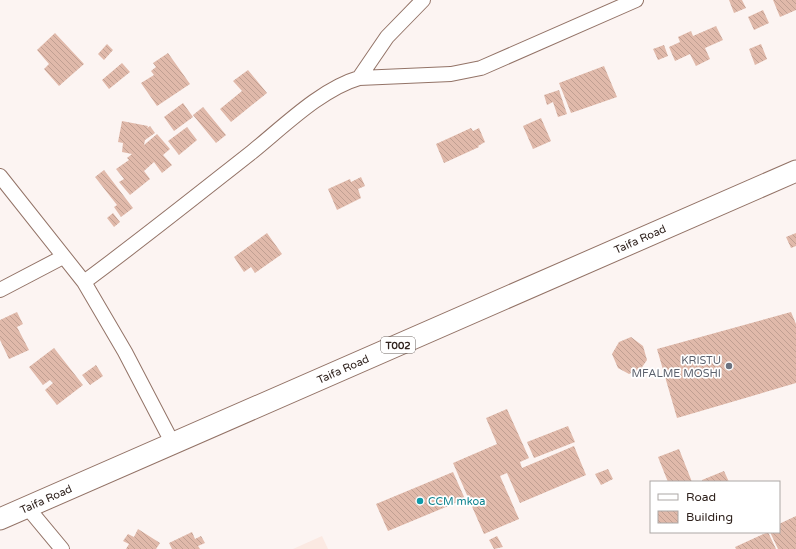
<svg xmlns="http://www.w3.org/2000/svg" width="796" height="549" viewBox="0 0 796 549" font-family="'Varela Round',sans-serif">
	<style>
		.built { fill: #fbe9e2 }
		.building { fill: url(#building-back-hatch) }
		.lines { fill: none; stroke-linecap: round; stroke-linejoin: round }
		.minor-casing { stroke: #937367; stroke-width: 16 }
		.highway-casing { stroke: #937367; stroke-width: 23 }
		.minor { stroke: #fff; stroke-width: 14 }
		.highway { stroke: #fff; stroke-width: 21 }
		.worship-dot { fill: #6b7280; stroke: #fff; stroke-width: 1.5 }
		.culture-dot { fill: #0f9aa8; stroke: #fff; stroke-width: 1.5 }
		.labels { text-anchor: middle; stroke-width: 3.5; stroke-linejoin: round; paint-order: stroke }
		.shield { fill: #fff; stroke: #6d6461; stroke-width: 1 }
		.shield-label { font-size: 10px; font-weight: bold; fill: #2f221d }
		.street-label { font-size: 11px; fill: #2f221d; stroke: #fff }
		.worship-label { font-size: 11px; fill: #5b616d; stroke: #fff; text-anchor: end }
		.culture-label { font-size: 11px; fill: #0d838f; stroke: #fff; text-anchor: start }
	</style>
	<defs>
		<pattern id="building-back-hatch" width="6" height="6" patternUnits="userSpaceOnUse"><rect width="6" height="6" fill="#e0b9aa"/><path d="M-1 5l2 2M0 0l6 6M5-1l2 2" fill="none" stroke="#c09f92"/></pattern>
	</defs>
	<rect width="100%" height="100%" fill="#fcf4f2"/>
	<path class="built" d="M322,536L328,549H293Z"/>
	<path class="building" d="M729,0H742L746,8L734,13Z
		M773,0H796V10L780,17Z
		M763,10L769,23L754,30L748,17Z
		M716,26L723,40L705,48L710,59L696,66L690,54L675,61L669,47L680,42L678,37L691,31L693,36Z
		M55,33L84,64L59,86L44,69L49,64L37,50Z
		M107,44L113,50L104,60L98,54Z
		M761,44L767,59L755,65L749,49Z
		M664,45L668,56L658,60L653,49Z
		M168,53L190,84L157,106L141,83L154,75L151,71L156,67L153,63Z
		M122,63L130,72L109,89L102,80Z
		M604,66L617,97L571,113L559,83Z
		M248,70L267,93L231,122L220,109L242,91L233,81Z
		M559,90L567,114L558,117L553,102L547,105L544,95Z
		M183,103L193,117L174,131L164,117Z
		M203,107L226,135L216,143L193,115Z
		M541,118L551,141L533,149L523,126Z
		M122,121L148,126L147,128L150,126L155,133L145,140L144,145L157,134L170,149L163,155L172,165L162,173L154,162L144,171L150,179L130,195L119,182L124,179L116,169L129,160L127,158L132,154L122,152L123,143L118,142Z
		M187,127L197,140L179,155L168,141Z
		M471,128L473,131L479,128L485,142L478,146L479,147L444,163L436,144Z
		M104,170L133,208L121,217L114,207L117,205L95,177Z
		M361,177L365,186L358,189L361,198L337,210L328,189L350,179L351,182Z
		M113,213L120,222L114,227L107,218Z
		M267,233L282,254L255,273L251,267L244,272L234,257Z
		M796,233V246L791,248L786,237Z
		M17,312L23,324L17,327L29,350L9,359L0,340V320Z
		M791,312L796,324V383L677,418L657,349Z
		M631,337L643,346L647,360L640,370L629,374L618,368L612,354L619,342Z
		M54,348L83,385L57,405L45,390L53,383L50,380L43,385L29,367Z
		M96,365L103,376L90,385L82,375Z
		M507,409L529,458L520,462L522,468L574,446L586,475L520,503L507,473L500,476L519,519L484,534L453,463L497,444L486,418Z
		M568,426L575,442L534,458L527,442Z
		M679,449L692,482H668L658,457Z
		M608,469L613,479L601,485L595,474Z
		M724,471L729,482H703L702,480Z
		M453,472L465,499L388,531L376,504Z
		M796,516V549H778L770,532H779V524Z
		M138,529L160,543L156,549H126L129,544L123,541L128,534L134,537Z
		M192,532L195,539L201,536L205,543L198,546L200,549H172L169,543Z
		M768,532L776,549H736L735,547Z
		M497,536L503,547L494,549L489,540Z"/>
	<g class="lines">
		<defs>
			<path id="minor" d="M359,78L387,37L423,0
				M0,176L84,282L125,352L173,444
				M84,282C141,240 196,196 252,152C283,127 321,89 359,78L451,74L481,68L636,0
				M0,290L63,257
				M27,507L62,549"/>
			<path id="highway" d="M0,519L796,171"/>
		</defs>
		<use href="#minor" class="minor-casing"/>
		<use href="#highway" class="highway-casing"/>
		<use href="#minor" class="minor"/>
		<use href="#highway" class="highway"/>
	</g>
	<circle class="worship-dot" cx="729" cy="366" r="4"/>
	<circle class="culture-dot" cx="420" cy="501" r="4"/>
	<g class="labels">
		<rect class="shield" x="381" y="337" width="34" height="16" rx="3"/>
		<g class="shield-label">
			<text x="398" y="349">T002</text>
		</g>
		<g class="street-label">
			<text transform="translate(640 239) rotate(-24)" y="4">Taifa Road</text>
			<text transform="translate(343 369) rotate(-24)" y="4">Taifa Road</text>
			<text transform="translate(46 499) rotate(-24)" y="4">Taifa Road</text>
		</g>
		<g class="worship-label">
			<text x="721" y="364">KRISTU<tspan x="721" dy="13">MFALME MOSHI</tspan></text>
		</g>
		<g class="culture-label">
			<text x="428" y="505">CCM mkoa</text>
		</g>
	</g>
	<rect x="650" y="481" width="130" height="52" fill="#ffffff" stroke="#aca7a5"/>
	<rect x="658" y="494" width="20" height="6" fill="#ffffff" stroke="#aca7a5"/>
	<text x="686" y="501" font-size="12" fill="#2f221d">Road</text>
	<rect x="658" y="511" width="20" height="12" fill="url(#building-back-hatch)" stroke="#aca7a5"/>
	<text x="686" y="521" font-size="12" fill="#2f221d">Building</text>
</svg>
